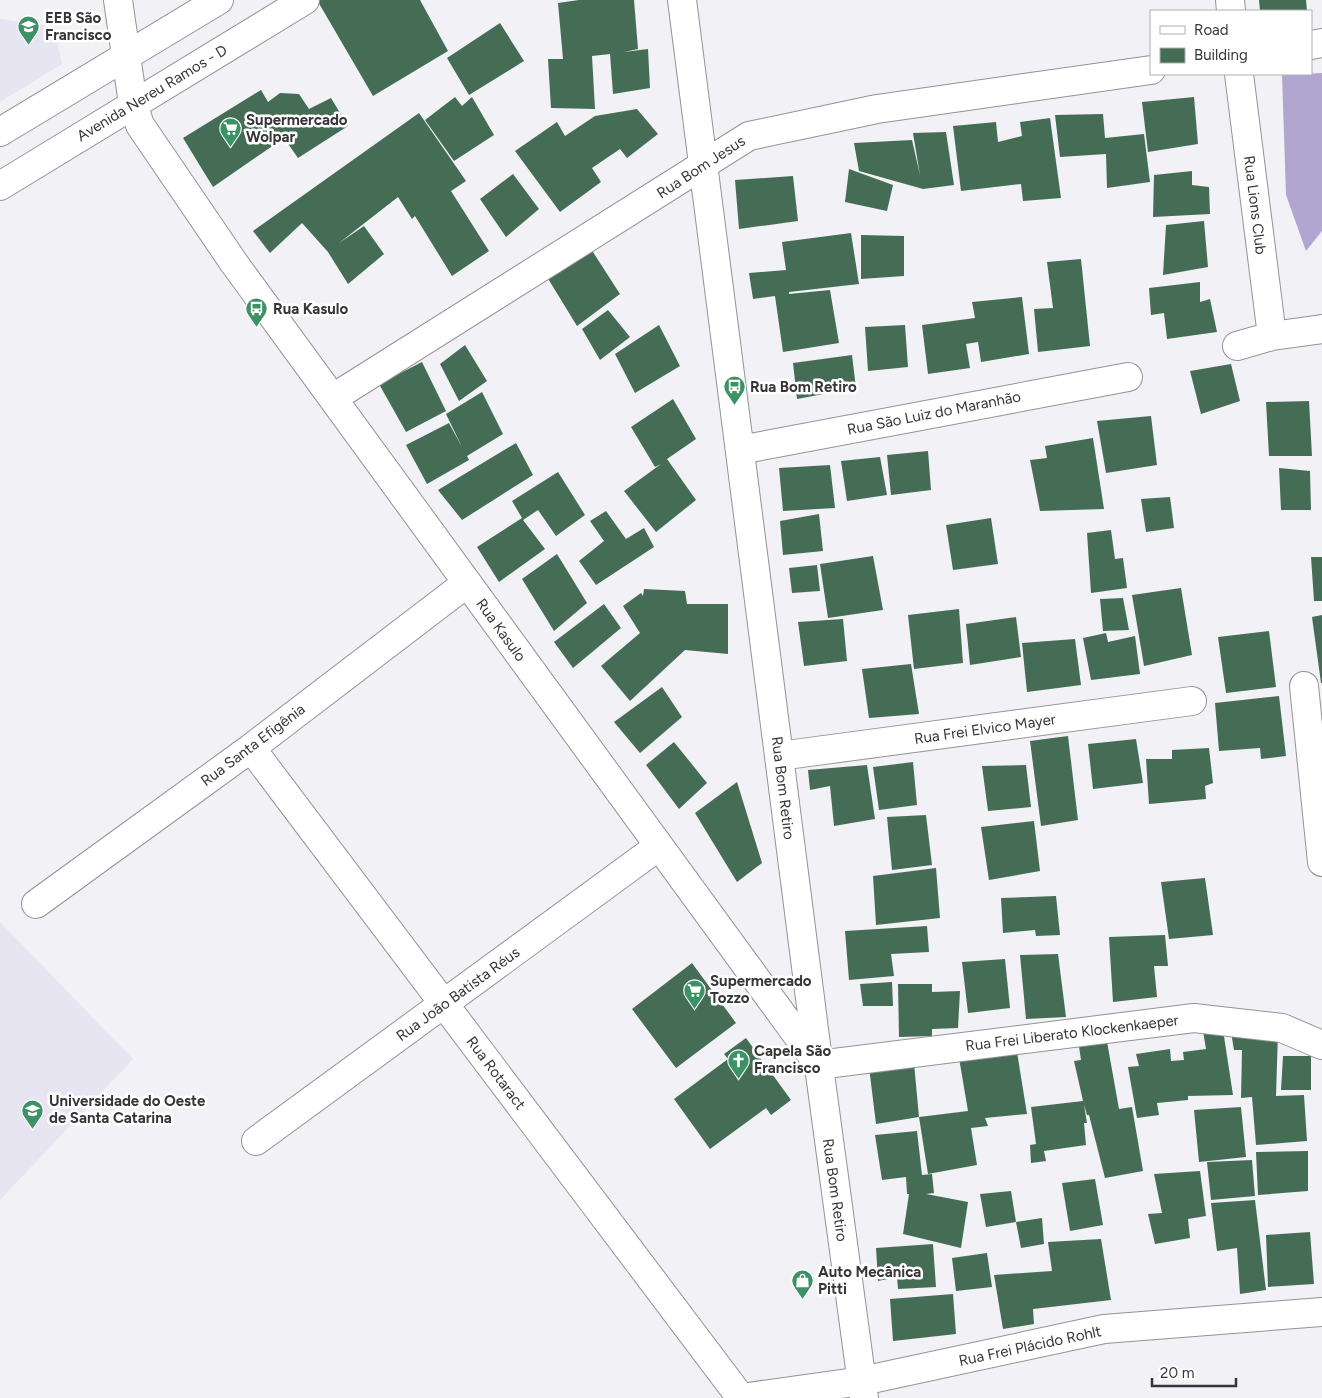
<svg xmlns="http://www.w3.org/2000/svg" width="1322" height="1398" viewBox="0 0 1322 1398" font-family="Figtree,sans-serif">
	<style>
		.built { fill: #e8e5f2 }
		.forest { fill: #b0a6cf }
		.building { fill: #456d56 }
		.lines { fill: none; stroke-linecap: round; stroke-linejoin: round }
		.minor-casing { stroke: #939297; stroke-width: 30 }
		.tertiary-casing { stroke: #939297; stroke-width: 30 }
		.minor { stroke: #fff; stroke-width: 28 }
		.tertiary { stroke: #fff; stroke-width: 28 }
		.labels { text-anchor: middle; stroke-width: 5; stroke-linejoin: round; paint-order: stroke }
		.poi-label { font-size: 15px; font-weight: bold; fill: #363638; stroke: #fff; text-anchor: start }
		.street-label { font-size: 15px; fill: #363638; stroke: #fff }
	</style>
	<rect width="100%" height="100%" fill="#f2f1f6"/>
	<path class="built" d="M0,19L54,27L62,64L0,102Z
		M0,922L133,1059L0,1200Z"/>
	<path class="forest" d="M1322,73V231L1306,251L1286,195L1282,75Z"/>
	<path class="building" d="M317,0H420L448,51L373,96Z
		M579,0H634L638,49L624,52L648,49L650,88L613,94L610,54L592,56L595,109L551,108L548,59H563L558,3Z
		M1259,0H1306L1307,11H1260Z
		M500,23L524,61L469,95L447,58Z
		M261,90L268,102L280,93L299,94L309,109L331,98L348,126L298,158L284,138L213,187L183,138Z
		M455,97L462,106L472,97L494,135L454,161L425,120Z
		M1194,97L1198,144L1148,152L1142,102Z
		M637,109L658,134L627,158L620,149L592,168L601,182L560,212L515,151L557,122L565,136L595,116Z
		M419,113L466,181L451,191L489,251L452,276L415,216L412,219L398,197L339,243L364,226L384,254L348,284L328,252L302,223L270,253L253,231Z
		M1103,114L1105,138L1144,134L1150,182L1107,188L1106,154L1060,157L1055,115Z
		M1050,118L1061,198L1023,201L1021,184L961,191L953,126L996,122L998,142L1022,136L1020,122Z
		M946,132L954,185L923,189L859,171L854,143L912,140L920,175L913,133Z
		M849,169L893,185L887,211L845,202Z
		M1192,171V185L1209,187L1210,214L1153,217L1154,175Z
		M513,174L539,209L506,237L480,199Z
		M793,176L798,221L739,229L735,180Z
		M1204,221L1208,267L1163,275L1166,225Z
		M851,233L859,284L789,292V294L830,290L839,343L783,352L775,296L753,299L749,273L786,270L782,242Z
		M861,235L904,236V276L861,279Z
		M591,249L620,294L577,326L547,277Z
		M1081,259L1090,346L1038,352L1034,309L1053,308L1047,262Z
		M1200,282V302L1210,299L1217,332L1167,339L1164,313L1151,315L1149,288Z
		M1022,297L1029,354L981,362L978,342L966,344L970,368L928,374L922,325L975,318L972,302Z
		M608,310L630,337L600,360L582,329Z
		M659,325L680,366L635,393L615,354Z
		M905,325L908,367L868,371L865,327Z
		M465,345L487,381L459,401L440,364Z
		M852,355L856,388L797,399L793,363Z
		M422,362L446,411L406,432L379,384Z
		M1231,364L1240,401L1201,414L1190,371Z
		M482,392L503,434L467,456L469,460L427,484L406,445L449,423L462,447L446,414Z
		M673,399L696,439L667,459L696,500L656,532L624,491L661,464L655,467L631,427Z
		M1309,401L1312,456H1269L1266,402Z
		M1151,416L1157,465L1106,473L1097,421Z
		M1093,438L1104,509L1040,511L1030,460L1047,458L1045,446Z
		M516,443L533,475L462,520L438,490Z
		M928,451L931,490L891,495L887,455Z
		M880,457L887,495L847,501L841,461Z
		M830,465L835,508L783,511L779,468Z
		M1279,468L1310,471L1311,510H1281Z
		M558,472L585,515L556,536L538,510L523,520L545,549L499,582L477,547L522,518L512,501Z
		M1170,497L1174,528L1146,532L1141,499Z
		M606,511L626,539L644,528L654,547L596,585L579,561L604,541L590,521Z
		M819,514L823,551L783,555L780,521Z
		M991,518L998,564L953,570L946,525Z
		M1111,530L1115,559L1123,558L1127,588L1091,593L1087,533Z
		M557,554L587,603L554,631L522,579Z
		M873,556L883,610L828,618L820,564Z
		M1311,557H1322V601H1314Z
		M817,565L820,591L792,593L789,568Z
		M1181,588L1192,655L1144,666L1132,595Z
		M644,589L685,591L687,604H728V654L685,650L630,701L601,666L640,633L623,606L641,593L643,596Z
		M1123,598L1129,630L1103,631L1100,599Z
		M604,604L621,628L573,668L554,642Z
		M959,609L963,663L914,669L908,615Z
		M1322,615V683H1321L1312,617Z
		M1016,617L1021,657L970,665L966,624Z
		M843,619L847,661L804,666L798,622Z
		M1269,631L1276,687L1226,693L1218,637Z
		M1106,633L1108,642L1135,636L1140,674L1091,680L1083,638Z
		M1075,639L1081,685L1027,692L1022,643Z
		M911,664L919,714L869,718L862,669Z
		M662,687L682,717L640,753L614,722Z
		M1279,696L1286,756L1261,759L1260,748L1219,751L1215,703Z
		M1068,736L1078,820L1041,826L1030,741Z
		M1136,739L1143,783L1093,789L1088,744Z
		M674,742L707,783L679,809L646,765Z
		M1209,748L1213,783L1205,786L1206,799L1149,804L1146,759H1172V750Z
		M913,762L917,805L879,810L873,767Z
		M867,765L875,819L834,826L830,786L810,790L808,770Z
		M1026,765L1031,807L988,811L982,766Z
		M737,782L762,863L737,882L695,813Z
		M926,815L932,865L892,870L887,817Z
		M1034,821L1040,871L989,880L981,827Z
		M936,868L940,918L876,925L873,876Z
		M1205,878L1213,935L1169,939L1161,882Z
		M1056,896L1060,935L1036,936L1035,930L1003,933L1001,898Z
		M927,926L929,952L891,954L894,976L849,980L845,931Z
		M1165,935L1168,966H1154L1157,997L1113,1002L1109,937Z
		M1058,954L1066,1017L1026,1019L1020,955Z
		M1005,959L1010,1008L968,1013L962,962Z
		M692,963L736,1023L676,1068L632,1009Z
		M892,982L893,1006H863L860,984Z
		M898,984H932V992L960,991L958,1028L932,1029V1036L899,1037Z
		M1230,1026L1278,1032L1276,1096L1304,1095L1307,1141L1256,1145L1252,1097L1241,1098L1242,1050H1234Z
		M1223,1030L1233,1095L1188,1096V1100L1157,1103L1159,1115L1137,1118L1128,1067L1139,1066L1136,1054L1170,1049L1171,1061L1184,1060L1183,1052L1206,1049L1203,1031Z
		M1106,1036L1119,1109L1132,1107L1143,1171L1105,1178L1089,1115H1087L1084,1105L1087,1123H1084L1086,1145L1044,1151L1046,1161L1031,1163L1030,1145L1036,1144L1031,1107L1083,1101L1074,1061L1081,1060L1078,1040Z
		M746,1038L791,1100L771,1115L766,1108L710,1149L674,1099L728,1059L724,1054Z
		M1017,1052L1027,1114L985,1118L988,1126L971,1128L977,1165L928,1174L919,1117L876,1124L869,1067L914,1063L919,1117L968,1111L959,1058Z
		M1283,1056H1311V1090H1281Z
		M1241,1107L1246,1157L1199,1162L1194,1110Z
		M917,1131L922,1175L932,1174L934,1193L926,1194L968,1202L961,1248L903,1234L909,1194H907L906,1177L882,1180L875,1135Z
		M1308,1151V1191L1258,1195L1256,1152Z
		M1252,1160L1255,1196L1211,1200L1207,1162Z
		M1200,1171L1206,1216L1188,1219L1190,1238L1155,1244L1148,1214L1162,1213L1154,1174Z
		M1095,1179L1103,1225L1070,1231L1062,1183Z
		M1011,1191L1016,1222L986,1227L980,1194Z
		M1255,1200L1266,1290L1240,1294L1237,1248L1217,1251L1211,1203Z
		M1042,1218L1044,1244L1021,1248L1016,1222Z
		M1310,1232L1314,1284L1268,1287L1266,1235Z
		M1101,1239L1111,1300L1033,1309L1034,1324L1003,1329L994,1275L1052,1271L1048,1242Z
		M933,1244L936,1287L898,1289L897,1277L878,1281L876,1248Z
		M987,1253L992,1287L956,1291L952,1258Z
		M953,1294L956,1334L893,1341L890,1299Z"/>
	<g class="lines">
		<defs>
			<path id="minor" d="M118,0L133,104L140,125L234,263L816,1061
				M682,0L815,1037L864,1398
				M1230,0L1231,11
				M1311,45L1322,43
				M1239,74L1272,336
				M1237,346L1272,336L1322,329
				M333,398L749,136L877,109L1151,70
				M740,450L1128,377
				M1304,686L1322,862
				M251,748L741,1398
				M779,756L1192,701
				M36,904L251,748L467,583
				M818,1065L1194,1018L1282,1028L1322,1045
				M256,1141L659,846
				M741,1398L862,1381L1104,1329L1322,1312"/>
			<path id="tertiary" d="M0,132L219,0
				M0,186L305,0"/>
		</defs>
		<use href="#minor" class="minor-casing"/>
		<use href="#tertiary" class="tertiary-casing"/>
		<use href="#minor" class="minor"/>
		<use href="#tertiary" class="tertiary"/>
	</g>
	<defs>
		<symbol id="school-pin" viewBox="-11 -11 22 30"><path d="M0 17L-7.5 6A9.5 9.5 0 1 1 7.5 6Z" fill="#3c9265" stroke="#fff"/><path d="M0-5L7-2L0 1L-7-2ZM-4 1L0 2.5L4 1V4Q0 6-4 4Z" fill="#fff"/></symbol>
		<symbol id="supermarket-pin" viewBox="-11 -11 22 30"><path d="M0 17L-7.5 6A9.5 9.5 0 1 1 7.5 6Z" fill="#3c9265" stroke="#fff"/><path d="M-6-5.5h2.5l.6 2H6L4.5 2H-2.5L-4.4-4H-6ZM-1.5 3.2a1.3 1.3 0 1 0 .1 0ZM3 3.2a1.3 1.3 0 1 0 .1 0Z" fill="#fff"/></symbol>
		<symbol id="bus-pin" viewBox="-11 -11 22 30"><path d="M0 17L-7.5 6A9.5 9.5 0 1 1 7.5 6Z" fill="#3c9265" stroke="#fff"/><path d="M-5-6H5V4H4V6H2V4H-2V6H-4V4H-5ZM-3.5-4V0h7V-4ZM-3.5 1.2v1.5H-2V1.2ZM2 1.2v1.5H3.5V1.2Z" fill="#fff"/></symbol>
		<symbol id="church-pin" viewBox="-11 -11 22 30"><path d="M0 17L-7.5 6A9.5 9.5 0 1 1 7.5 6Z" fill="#3c9265" stroke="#fff"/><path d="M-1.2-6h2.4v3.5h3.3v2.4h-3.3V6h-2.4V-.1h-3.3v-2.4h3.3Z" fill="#fff"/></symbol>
		<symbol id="university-pin" viewBox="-11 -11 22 30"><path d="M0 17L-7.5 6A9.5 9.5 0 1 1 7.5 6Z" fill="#3c9265" stroke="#fff"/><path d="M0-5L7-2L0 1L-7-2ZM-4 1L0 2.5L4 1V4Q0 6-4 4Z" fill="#fff"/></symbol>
		<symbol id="shop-pin" viewBox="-11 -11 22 30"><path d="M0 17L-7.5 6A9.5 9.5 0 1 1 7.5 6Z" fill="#3c9265" stroke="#fff"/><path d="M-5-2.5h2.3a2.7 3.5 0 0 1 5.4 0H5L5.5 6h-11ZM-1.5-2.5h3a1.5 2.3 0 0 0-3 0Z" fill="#fff"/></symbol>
	</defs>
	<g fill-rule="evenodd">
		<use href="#school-pin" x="16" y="14" width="25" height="34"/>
		<use href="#supermarket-pin" x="218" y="116" width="25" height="34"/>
		<use href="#bus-pin" x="244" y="296" width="25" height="34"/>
		<use href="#bus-pin" x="722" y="374" width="25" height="34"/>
		<use href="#supermarket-pin" x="682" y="978" width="25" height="34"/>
		<use href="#church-pin" x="726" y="1048" width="25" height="34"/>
		<use href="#university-pin" x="20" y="1098" width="25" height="34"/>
		<use href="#shop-pin" x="790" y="1268" width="25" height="34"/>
	</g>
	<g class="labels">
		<g class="poi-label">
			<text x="45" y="23">EEB São<tspan x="45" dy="17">Francisco</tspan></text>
			<text x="246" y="125">Supermercado<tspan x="246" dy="17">Wolpar</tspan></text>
			<text x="273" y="314">Rua Kasulo</text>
			<text x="750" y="392">Rua Bom Retiro</text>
			<text x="710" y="986">Supermercado<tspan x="710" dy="17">Tozzo</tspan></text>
			<text x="754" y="1056">Capela São<tspan x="754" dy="17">Francisco</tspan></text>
			<text x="49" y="1106">Universidade do Oeste<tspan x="49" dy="17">de Santa Catarina</tspan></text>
			<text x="818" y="1277">Auto Mecânica<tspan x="818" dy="17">Pitti</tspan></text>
		</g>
		<g class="street-label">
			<text transform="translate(152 93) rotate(-31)" y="5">Avenida Nereu Ramos - D</text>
			<text transform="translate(701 167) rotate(-33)" y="5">Rua Bom Jesus</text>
			<text transform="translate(1255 205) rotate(83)" y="5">Rua Lions Club</text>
			<text transform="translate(934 413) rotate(-11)" y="5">Rua São Luiz do Maranhão</text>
			<text transform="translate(501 630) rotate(54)" y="5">Rua Kasulo</text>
			<text transform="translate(985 729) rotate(-8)" y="5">Rua Frei Elvico Mayer</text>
			<text transform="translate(253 745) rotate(-37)" y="5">Rua Santa Efigênia</text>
			<text transform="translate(783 788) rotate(83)" y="5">Rua Bom Retiro</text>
			<text transform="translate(458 994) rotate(-36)" y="5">Rua João Batista Réus</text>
			<text transform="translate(1072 1033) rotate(-7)" y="5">Rua Frei Liberato Klockenkaeper</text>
			<text transform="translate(496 1073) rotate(53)" y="5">Rua Rotaract</text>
			<text transform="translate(835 1190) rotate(82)" y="5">Rua Bom Retiro</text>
			<text transform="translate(1030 1346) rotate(-12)" y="5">Rua Frei Plácido Rohlt</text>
		</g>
	</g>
	<rect x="1150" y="10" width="162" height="65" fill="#ffffff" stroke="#afafaf"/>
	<rect x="1160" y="26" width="25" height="8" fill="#ffffff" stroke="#afafaf"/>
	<text x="1194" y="35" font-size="15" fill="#363638">Road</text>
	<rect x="1160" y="48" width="25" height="15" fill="#456d56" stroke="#afafaf"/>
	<text x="1194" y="60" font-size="15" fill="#363638">Building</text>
	<path d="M1152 1378v8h84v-8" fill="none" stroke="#363638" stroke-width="2.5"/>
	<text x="1160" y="1378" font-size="15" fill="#363638" stroke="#ffffff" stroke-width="4" paint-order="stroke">20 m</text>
</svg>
